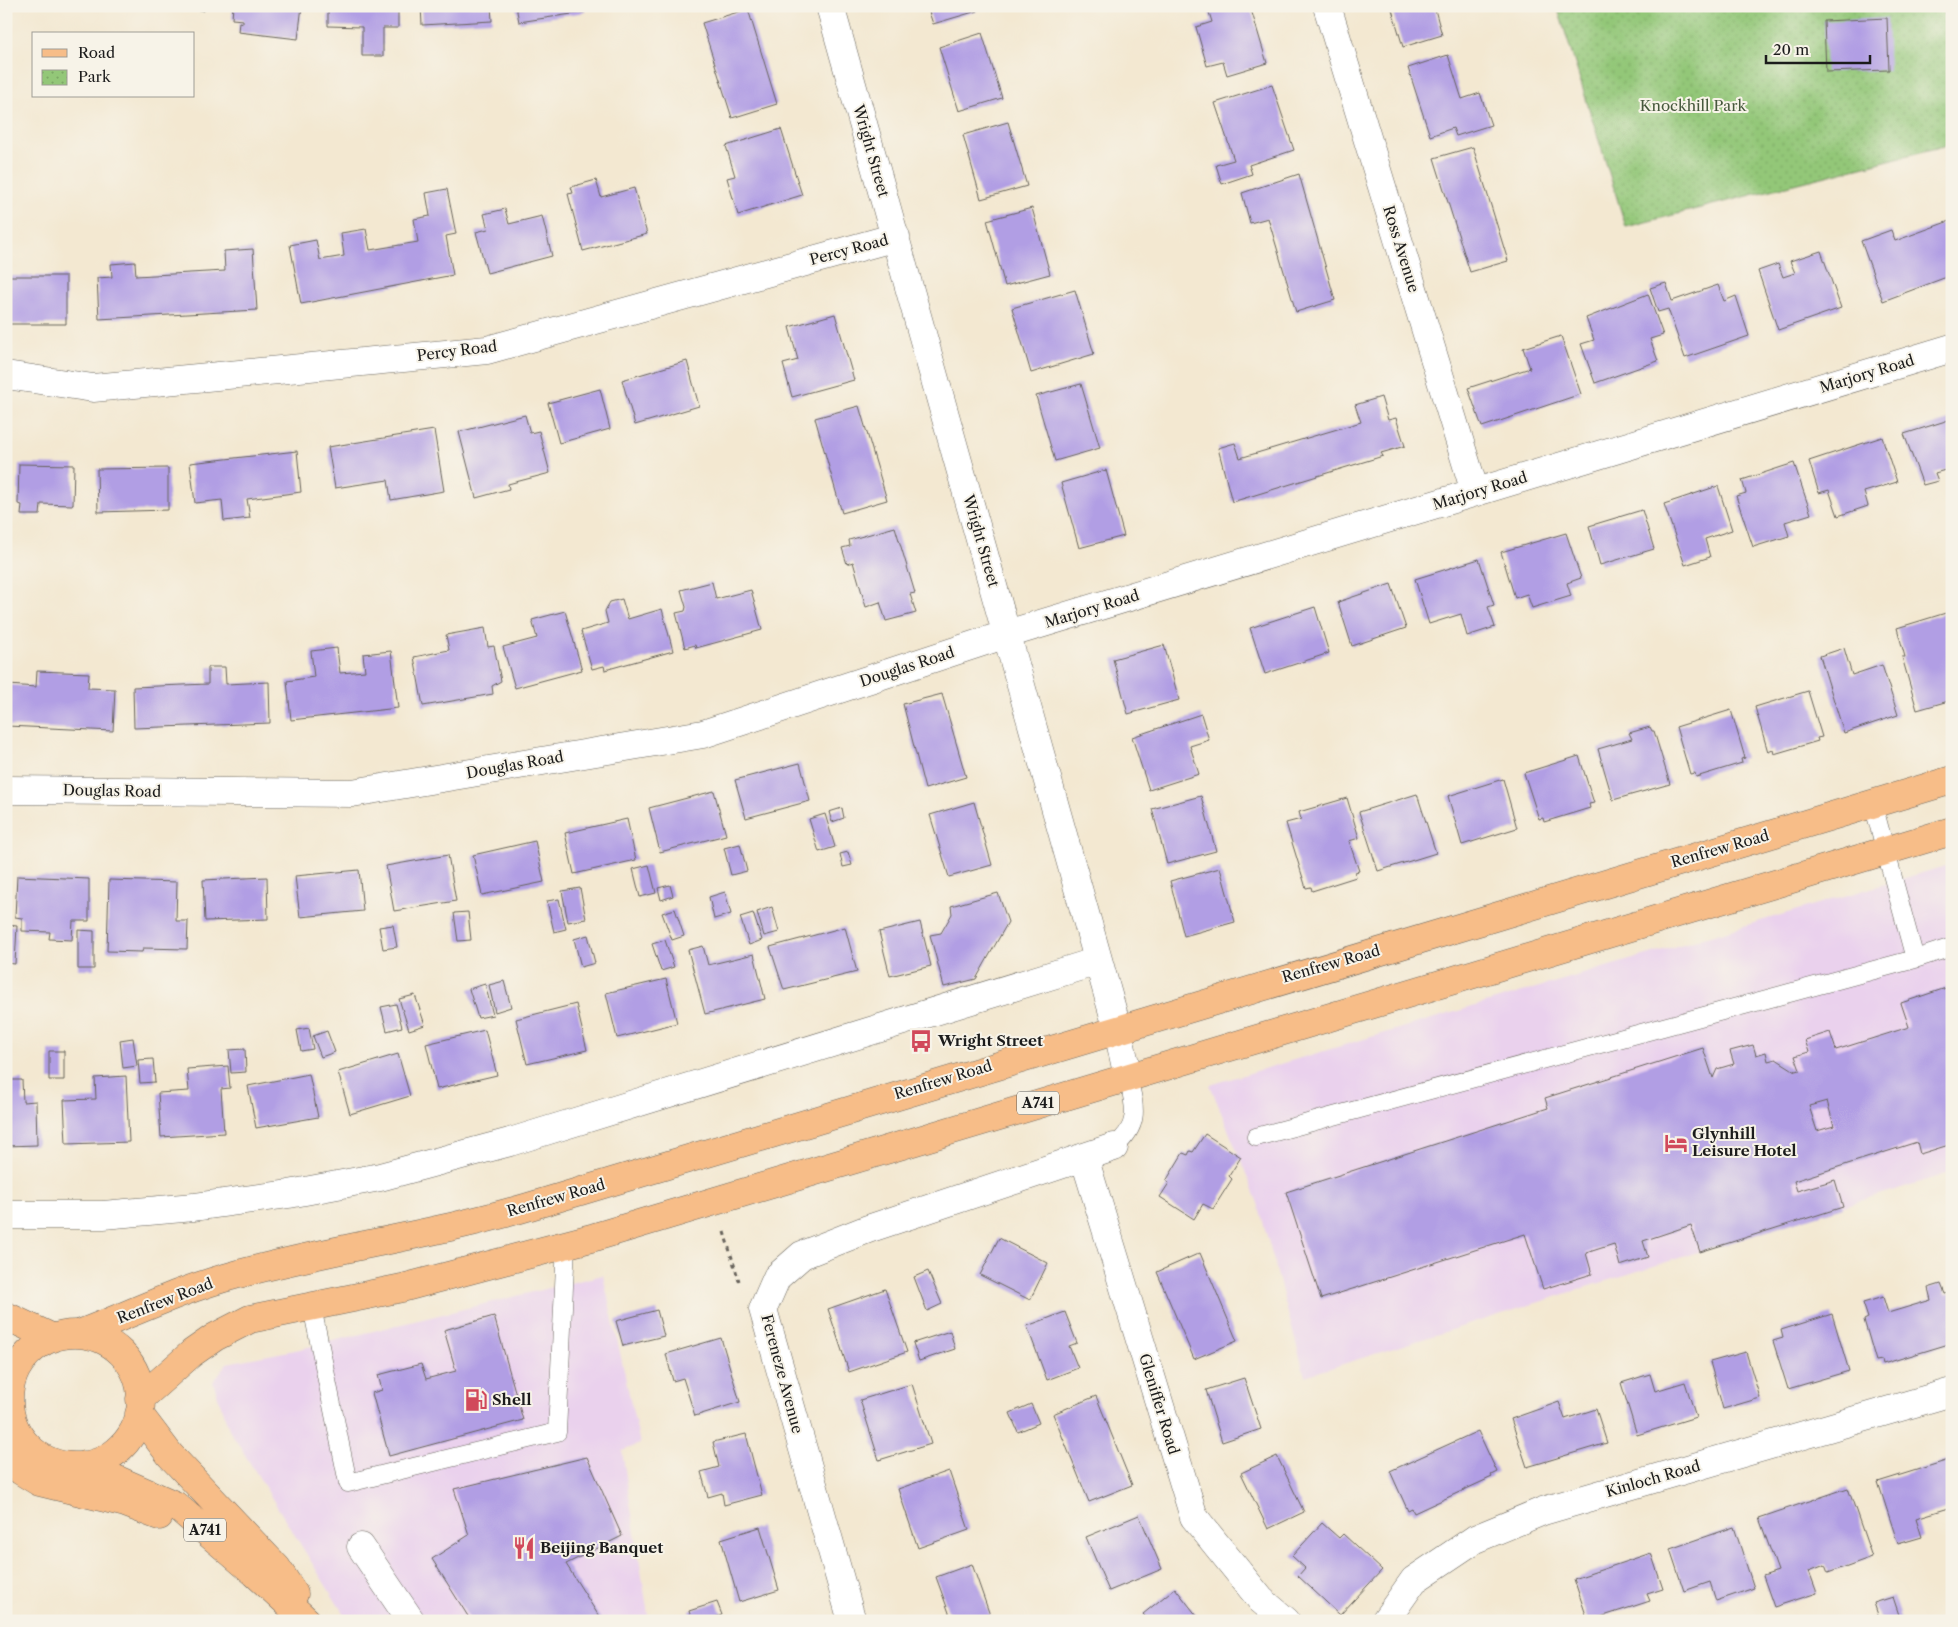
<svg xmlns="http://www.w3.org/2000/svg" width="1958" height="1627" viewBox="0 0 1958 1627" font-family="'Libre Caslon Text',serif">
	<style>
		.built { fill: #ead1ed }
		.park { fill: url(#park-dots); stroke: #58724a }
		.building { fill: #b19ee4; fill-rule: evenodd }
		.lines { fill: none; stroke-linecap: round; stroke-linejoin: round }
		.service-casing { stroke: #67635b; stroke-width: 19 }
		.minor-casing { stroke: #67635b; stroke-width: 29 }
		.primary-casing { stroke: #67635b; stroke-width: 29 }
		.path { stroke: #67635b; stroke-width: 3; stroke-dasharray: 4 4; stroke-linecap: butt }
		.service { stroke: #fff; stroke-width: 18 }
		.minor { stroke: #fff; stroke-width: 28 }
		.primary { stroke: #f7bd88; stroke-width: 28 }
		.labels { text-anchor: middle; stroke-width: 4; stroke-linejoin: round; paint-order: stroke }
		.shield { fill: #f7f3e8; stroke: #5e5c59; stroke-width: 1 }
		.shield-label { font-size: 14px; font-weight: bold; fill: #1c1c1c }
		.park-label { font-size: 15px; fill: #46583c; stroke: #f7f3e8 }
		.street-label { font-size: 15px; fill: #1c1c1c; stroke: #f7f3e8 }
		.poi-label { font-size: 15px; font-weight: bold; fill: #1c1c1c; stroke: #f7f3e8; text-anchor: start }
	</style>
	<defs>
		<pattern id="park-dots" width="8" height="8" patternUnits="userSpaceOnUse" patternTransform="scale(1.25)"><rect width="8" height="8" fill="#93c778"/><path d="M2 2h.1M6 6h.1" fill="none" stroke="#7eaa67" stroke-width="1.8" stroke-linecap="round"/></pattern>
	</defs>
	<rect width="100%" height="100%" fill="#f7f3e8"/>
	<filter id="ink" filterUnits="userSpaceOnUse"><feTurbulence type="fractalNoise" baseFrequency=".02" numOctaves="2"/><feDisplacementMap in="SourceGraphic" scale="10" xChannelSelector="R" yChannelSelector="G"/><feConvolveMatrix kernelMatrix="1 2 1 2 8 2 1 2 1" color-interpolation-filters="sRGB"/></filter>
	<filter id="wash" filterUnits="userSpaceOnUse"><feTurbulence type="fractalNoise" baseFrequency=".0096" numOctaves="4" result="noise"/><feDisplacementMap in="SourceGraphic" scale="20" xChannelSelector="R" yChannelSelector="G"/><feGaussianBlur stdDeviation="1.12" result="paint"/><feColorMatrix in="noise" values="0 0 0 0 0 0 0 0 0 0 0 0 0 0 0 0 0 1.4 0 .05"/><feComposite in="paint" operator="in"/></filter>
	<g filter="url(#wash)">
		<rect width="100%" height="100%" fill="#f3e8d1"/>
		<path class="built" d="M1952,864V1172L1305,1376L1258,1203L1210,1085Z
			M603,1275L640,1444L622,1451L649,1621H348L229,1429L213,1382L227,1363L300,1349Z"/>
		<path class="park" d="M1557,6H1952V144L1626,227Z"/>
		<g id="blocks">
			<path class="building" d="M186,6H205L204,11Z
				M233,6H302L298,39L238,32L239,22L243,23V20L232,19Z
				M328,6H398V28H383V56H362V27L328,26Z
				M421,6H491L492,21L422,25Z
				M516,6H584L585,12L519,22Z
				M927,6H975L977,11L933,24Z
				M1216,6H1250L1267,63L1227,75L1223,62L1207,66L1196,27L1212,22L1208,9Z
				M1391,6H1434L1442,35L1403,47Z
				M748,9L777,104L732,118L702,23Z
				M1887,18L1889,70L1826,72L1824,21Z
				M982,33L1002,98L959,111L939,47Z
				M1448,55L1462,99L1480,93L1491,125L1456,136L1453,128L1430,136L1408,68Z
				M1272,85L1294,150L1249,165L1252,174L1222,184L1216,165L1234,160L1215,103Z
				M1008,122L1027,186L981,199L963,135Z
				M781,129L802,195L738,215L727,178L735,176L726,146Z
				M1473,147L1508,261L1470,272L1434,158Z
				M1299,174L1335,300L1296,312L1268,218L1250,223L1242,193Z
				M596,180L601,197L634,188L647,234L583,251L568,194L573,193L571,187Z
				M447,189L456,234L446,236L453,275L301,304L290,245L316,240L320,260L344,256L341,233L366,229L370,250L418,242L414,219L430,216L426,193Z
				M1032,208L1050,274L1005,286L987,220Z
				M505,209L509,224L542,216L552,256L487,273L476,232L488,229L484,214Z
				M1952,220V275L1883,301L1861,241L1891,230L1895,241Z
				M253,249L257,310L99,319L97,278L112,277L111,264L135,262L136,276L225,271L224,251Z
				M1821,251L1841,308L1778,330L1758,271L1778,264L1783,277L1795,273L1790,261Z
				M6,276H66V324H6Z
				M1666,283L1672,301L1718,285L1724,301L1736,296L1749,336L1685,358L1668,309L1658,312L1650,288Z
				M1075,290L1094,354L1031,373L1012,308Z
				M1648,294L1663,335L1650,339L1658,361L1595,383L1581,344L1594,340L1586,318Z
				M835,314L854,380L792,397L783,364L798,360L789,327Z
				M1561,336L1581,394L1482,427L1468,388L1530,368L1523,348Z
				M687,361L699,406L635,425L622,380Z
				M1081,384L1100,448L1055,461L1036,396Z
				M600,389L610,429L559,443L548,403Z
				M1381,397L1388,420L1396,418L1405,446L1381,453L1383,456L1232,502L1218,448L1235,443L1240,458L1361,422L1355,405Z
				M859,406L887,500L842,513L815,418Z
				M525,415L530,433L539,431L550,473L508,484L509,489L476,498L459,432Z
				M1952,419V468L1935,473L1938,481L1923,485L1904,434Z
				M434,430L444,491L391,500L388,480L335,488L328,447Z
				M1882,437L1897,482L1864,492L1868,506L1838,516L1829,490L1819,493L1809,461Z
				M297,451L301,492L247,499L250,518L224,521L222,500L195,503L190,463Z
				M1794,463L1811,514L1785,522L1789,536L1753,547L1736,496L1746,493L1742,480Z
				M19,464L74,465L73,505L41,504L40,515H21L22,505L18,504Z
				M168,468V510L98,512L97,469Z
				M1106,470L1124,536L1079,548L1061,483Z
				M1718,486L1732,530L1705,539L1710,557L1685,565L1664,504Z
				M1642,510L1654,549L1600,565L1589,526Z
				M895,527L915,593L910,594L916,613L886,621L880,602L866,607L853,562L847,564L842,548L850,546L849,540Z
				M1566,533L1581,578L1567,583L1571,596L1532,608L1527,594L1515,598L1501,552Z
				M1479,559L1494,605L1488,607L1495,627L1467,636L1461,614L1429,624L1415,579Z
				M712,582L716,599L751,590L762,630L696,648L695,645L685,648L676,613L685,611L686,607L681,590Z
				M1391,584L1406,628L1352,646L1338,602Z
				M622,599L628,619L662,609L673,651L605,670L604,666L592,669L581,631L608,623L605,611L610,602Z
				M1315,607L1329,653L1265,674L1250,628Z
				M565,611L582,670L515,688L503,647L537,638L532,620Z
				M1949,612L1952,621V700L1917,710L1902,657H1905L1897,628Z
				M485,628L488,647L494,646L501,681L492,686L493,694L423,706L414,657L449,650L446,635Z
				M1164,645L1179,700L1128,714L1113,659Z
				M337,648L340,673L365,671L363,654L391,651L398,708L291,720L287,681L314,677L311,651Z
				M1844,648L1852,675L1882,665L1898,715L1844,733L1820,656Z
				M208,667H225L226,684L269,682L270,723L134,728L133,687L208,684Z
				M37,671L89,673L88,688L115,689L113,731L7,726L9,685L36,687Z
				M1808,691L1822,737L1817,738L1818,741L1774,754L1773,750L1768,752L1755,707Z
				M942,694L966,777L925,789L903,704Z
				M1731,710L1745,758L1741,759L1742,763L1696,777L1695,773L1690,774L1676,727Z
				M1201,714L1209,740L1190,746L1199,774L1149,790L1132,737Z
				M1650,727L1652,731H1654L1670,784L1613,800L1598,749L1632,739L1629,733Z
				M1579,756L1594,803L1589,804L1590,808L1544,822L1543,818L1539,819L1524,773Z
				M800,763L810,801L746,818L735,780Z
				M1503,779L1517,828L1462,845L1448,796Z
				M714,791L726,835L660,852L649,808Z
				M1417,794L1436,853L1378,871L1359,812Z
				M1201,796L1216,851L1167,864L1152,809Z
				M1347,798L1359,838L1349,841L1359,871L1355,872L1356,877L1312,891L1311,887L1306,888L1286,823L1301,819L1299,812Z
				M974,802L992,865L949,877L930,815Z
				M842,808L844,818L832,822L829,812Z
				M825,814L835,847L819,852L809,819Z
				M627,819L636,860L574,874L565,833Z
				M535,841L544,882L482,895L473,855Z
				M740,844L747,871L731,875L724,848Z
				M848,852L852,865L843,867L840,854Z
				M448,855L456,901L394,911L386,866Z
				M649,865L656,893L640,897L633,869Z
				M1220,868L1235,922L1184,936L1170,881Z
				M359,870L363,911L300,917L295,876Z
				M17,876L89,879V921H73L72,940L49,939L50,932L22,931V918L15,917Z
				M267,877L268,919L205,921L203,880Z
				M109,880L177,882L176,921H188L187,949L143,948L142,952L107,951Z
				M670,885L673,896L661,900L658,888Z
				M580,888L586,919L568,922L562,891Z
				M725,892L731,914L714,919L709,897Z
				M998,893L1008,922L976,979L944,987L930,935L941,933L952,914L951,906Z
				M559,899L566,929L554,932L547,901Z
				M772,907L779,932L764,936L757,912Z
				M675,909L684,936L672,940L662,913Z
				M468,912L471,940L458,941L454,913Z
				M753,913L762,940L749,945L740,917Z
				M920,922L931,966L890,976L879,932Z
				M6,925L17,926L15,964L6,963Z
				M393,925L397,947L383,949L379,927Z
				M845,927L857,972L784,990L770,947Z
				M78,930L94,931V969H78Z
				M588,935L595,963L581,967L574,939Z
				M665,940L674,967L661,971L652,944Z
				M703,946L708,965L754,954L765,999L705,1014L688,950Z
				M666,979L677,1023L617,1038L606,993Z
				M504,981L511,1007L495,1012L489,985Z
				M485,984L493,1015L478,1018L469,989Z
				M1952,986V1144L1920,1154L1917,1142L1794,1181L1797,1191L1835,1180L1843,1207L1700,1252L1691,1225L1643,1241L1648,1257L1620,1266L1614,1244L1586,1253L1592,1274L1543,1289L1525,1234L1321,1299L1286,1192L1548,1108L1545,1098L1703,1048L1713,1078L1717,1069L1734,1064L1730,1051L1753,1045L1756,1055L1766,1052L1768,1061L1776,1059L1795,1071L1800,1070L1795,1056L1809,1052L1805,1040L1830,1032L1836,1050L1909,1027L1901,1003ZM1827,1101L1834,1126L1817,1131L1809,1106Z
				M415,995L425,1025L409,1030L399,999Z
				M396,1004L402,1027L387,1031L381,1007Z
				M576,1004L587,1050L527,1064L516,1019Z
				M309,1028L313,1049L301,1051L297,1030Z
				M485,1030L497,1075L437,1089L426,1044Z
				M327,1031L335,1052L321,1057L313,1036Z
				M133,1038L137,1066L123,1068L120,1040Z
				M245,1049L246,1072L231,1073L229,1050Z
				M49,1051H64V1080H49Z
				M398,1054L410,1096L350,1114L338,1072Z
				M153,1059L155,1082L140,1083L138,1060Z
				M228,1066L230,1088L221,1089L224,1133L161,1137L158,1093L189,1091L187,1069Z
				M309,1074L318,1117L256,1128L248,1086Z
				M126,1076L129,1142L66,1144L64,1100L96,1099L95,1078Z
				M6,1080H22L23,1102L36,1101L37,1145L6,1146Z
				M1205,1134L1241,1157L1229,1176L1232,1179L1213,1209L1203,1204L1194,1219L1160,1197L1169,1183L1166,1181L1183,1153L1188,1155L1190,1151L1193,1152Z
				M999,1238L1048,1263L1030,1300L980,1275Z
				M1200,1253L1237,1341L1194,1359L1157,1272Z
				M928,1271L942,1304L927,1311L914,1277Z
				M1941,1284L1945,1294L1952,1292V1343L1883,1364L1882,1360L1876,1361L1864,1320L1868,1318L1863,1303L1883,1297L1888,1313L1931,1300L1928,1288Z
				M885,1289L907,1352L849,1372L828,1309Z
				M657,1310L664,1336L623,1346L616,1321Z
				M1065,1312L1077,1343L1069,1346L1078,1368L1047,1380L1027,1326Z
				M1832,1314L1849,1371L1788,1389L1773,1341L1783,1338L1781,1330Z
				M494,1316L523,1420L389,1456L372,1393L382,1390L378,1375L421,1364L426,1379L456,1371L444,1330Z
				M950,1331L955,1349L919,1361L913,1343Z
				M721,1338L740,1402L695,1416L683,1378L673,1381L666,1354Z
				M1746,1352L1760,1398L1723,1409L1710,1362Z
				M1650,1374L1655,1391L1685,1382L1696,1417L1637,1435L1621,1383Z
				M1244,1378L1261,1429L1222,1442L1206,1390Z
				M912,1384L931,1444L879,1460L860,1400Z
				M1096,1396L1132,1485L1089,1502L1053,1414Z
				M1559,1402L1565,1419L1596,1409L1607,1443L1527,1467L1511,1419Z
				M1031,1404L1039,1423L1018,1432L1010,1413Z
				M1478,1431L1497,1472L1491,1475L1492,1477L1414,1513L1412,1509L1408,1511L1390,1471Z
				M746,1434L762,1495L724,1505L722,1493L708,1497L701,1472L719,1467L713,1442Z
				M1277,1456L1304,1512L1268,1529L1241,1473Z
				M587,1457L622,1536L566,1564L602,1621H471L432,1559L469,1535L454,1489Z
				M1952,1459V1515L1949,1508L1916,1518L1922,1537L1898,1544L1878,1482Z
				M949,1471L969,1530L918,1548L898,1489Z
				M1848,1488L1872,1557L1828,1573L1825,1565L1809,1571L1817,1593L1774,1607L1763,1576L1778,1571L1759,1518Z
				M1139,1515L1162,1569L1109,1591L1086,1537Z
				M1322,1523L1339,1538L1343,1534L1382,1570L1340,1615L1298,1576L1305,1568L1292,1556Z
				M760,1527L779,1590L739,1602L721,1539Z
				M1734,1527L1754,1588L1716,1601L1710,1582L1684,1591L1670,1549Z
				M1651,1553L1663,1589L1647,1594L1650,1601L1588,1621L1574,1579Z
				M972,1564L992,1621H952L936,1577Z
				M1175,1588L1201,1621H1149L1143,1614Z
				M1893,1597L1901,1621H1880L1874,1603Z
				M717,1602L722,1615L705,1621H692L689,1611Z"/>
		</g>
	</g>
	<g filter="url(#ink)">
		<use href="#blocks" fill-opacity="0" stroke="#67635b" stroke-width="1"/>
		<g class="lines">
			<defs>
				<path id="service" d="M1873,804L1915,959L1952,947
					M1256,1137L1915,959
					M1114,1147C1141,1125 1135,1107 1128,1077
					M312,1307L348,1483L557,1432L566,1245"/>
				<path id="minor" d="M830,6L1117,1027L1128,1077
					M1327,6L1475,492
					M6,375L93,388L487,350L896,237
					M6,790L352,793L703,734L1007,634L1952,348
					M1084,1157L1194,1517L1261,1600L1286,1621
					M6,1215H103L194,1207L289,1194L380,1177L510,1142L1098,961
					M361,1547L411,1621
					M852,1621L763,1309L777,1277L802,1255L868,1229L1114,1147
					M1385,1621L1414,1580L1475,1539L1543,1511L1952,1392"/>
				<path id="primary" d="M6,1316L53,1338
					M79,1334C131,1314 182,1289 235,1275C336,1247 441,1234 541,1203C1010,1058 1481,919 1952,780
					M9 1400a66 66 0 1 1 132 0a66 66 0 1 1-132 0Z
					M140,1399L192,1353L215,1337L250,1319L402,1288L595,1237L1952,831
					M139,1414L170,1455L277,1568L294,1594
					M6,1455L21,1471L39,1482L125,1503L159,1516
					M84,1465L175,1505L255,1573L307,1621"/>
			</defs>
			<use href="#service" class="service-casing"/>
			<use href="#minor" class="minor-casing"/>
			<use href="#primary" class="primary-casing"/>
			<path class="path" d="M1941,6L1952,18
				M724,1232L739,1281"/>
			<use href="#service" class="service"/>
			<use href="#minor" class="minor"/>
			<use href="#primary" class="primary"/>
		</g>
	</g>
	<defs>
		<symbol id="bus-bare" viewBox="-9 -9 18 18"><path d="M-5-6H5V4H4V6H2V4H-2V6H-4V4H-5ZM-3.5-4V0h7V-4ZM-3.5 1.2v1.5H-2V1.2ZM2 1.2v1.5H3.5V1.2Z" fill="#d1495b" stroke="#f7f3e8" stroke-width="2.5" paint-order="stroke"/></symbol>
		<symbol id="hotel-bare" viewBox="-9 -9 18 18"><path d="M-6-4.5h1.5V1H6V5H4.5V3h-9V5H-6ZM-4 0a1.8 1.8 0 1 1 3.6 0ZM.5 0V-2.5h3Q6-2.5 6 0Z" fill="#d1495b" stroke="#f7f3e8" stroke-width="2.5" paint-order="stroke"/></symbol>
		<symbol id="fuel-bare" viewBox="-9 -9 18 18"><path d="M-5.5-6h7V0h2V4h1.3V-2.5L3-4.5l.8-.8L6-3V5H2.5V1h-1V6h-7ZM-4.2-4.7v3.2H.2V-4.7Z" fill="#d1495b" stroke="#f7f3e8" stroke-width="2.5" paint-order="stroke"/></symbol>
		<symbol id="restaurant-bare" viewBox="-9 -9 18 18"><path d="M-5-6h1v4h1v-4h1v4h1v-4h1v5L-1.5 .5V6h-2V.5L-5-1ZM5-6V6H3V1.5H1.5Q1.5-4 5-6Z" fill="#d1495b" stroke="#f7f3e8" stroke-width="2.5" paint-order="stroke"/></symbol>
	</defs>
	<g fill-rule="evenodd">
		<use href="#bus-bare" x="905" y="1025" width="32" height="32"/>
		<use href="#hotel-bare" x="1660" y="1127" width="32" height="32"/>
		<use href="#fuel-bare" x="460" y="1384" width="32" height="32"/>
		<use href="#restaurant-bare" x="508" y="1532" width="32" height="32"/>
	</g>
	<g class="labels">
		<g class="shield">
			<rect x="1017" y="1091.5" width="42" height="23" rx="4"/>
			<rect x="184" y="1518.5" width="42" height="23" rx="4"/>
		</g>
		<g class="shield-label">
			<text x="1038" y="1108">A741</text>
			<text x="205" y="1535">A741</text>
		</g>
		<g class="park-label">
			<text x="1693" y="111">Knockhill Park</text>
		</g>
		<g class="street-label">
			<text transform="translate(871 151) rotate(74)" y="5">Wright Street</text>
			<text transform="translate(1401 249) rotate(73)" y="5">Ross Avenue</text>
			<text transform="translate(849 250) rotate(-15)" y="5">Percy Road</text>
			<text transform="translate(457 351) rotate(-7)" y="5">Percy Road</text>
			<text transform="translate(1867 374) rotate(-17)" y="5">Marjory Road</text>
			<text transform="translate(1480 491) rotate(-17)" y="5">Marjory Road</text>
			<text transform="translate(981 541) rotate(74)" y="5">Wright Street</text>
			<text transform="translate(1092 609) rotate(-17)" y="5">Marjory Road</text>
			<text transform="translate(907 667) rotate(-18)" y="5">Douglas Road</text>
			<text transform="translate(515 765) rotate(-10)" y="5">Douglas Road</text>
			<text transform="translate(112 791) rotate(1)" y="5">Douglas Road</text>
			<text transform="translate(1720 849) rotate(-16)" y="5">Renfrew Road</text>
			<text transform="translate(1331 964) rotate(-16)" y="5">Renfrew Road</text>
			<text transform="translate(943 1080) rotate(-17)" y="5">Renfrew Road</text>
			<text transform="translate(556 1198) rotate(-16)" y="5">Renfrew Road</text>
			<text transform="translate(165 1301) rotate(-21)" y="5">Renfrew Road</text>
			<text transform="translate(782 1374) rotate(75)" y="5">Fereneze Avenue</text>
			<text transform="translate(1159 1404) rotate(73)" y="5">Gleniffer Road</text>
			<text transform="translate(1653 1479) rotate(-16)" y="5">Kinloch Road</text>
		</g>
		<g class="poi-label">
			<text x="938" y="1046">Wright Street</text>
			<text x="1692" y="1139">Glynhill<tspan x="1692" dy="17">Leisure Hotel</tspan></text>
			<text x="492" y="1405">Shell</text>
			<text x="540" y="1553">Beijing Banquet</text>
		</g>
	</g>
	<rect width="1958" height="1627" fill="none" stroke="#f7f3e8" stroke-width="25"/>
	<rect x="32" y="32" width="162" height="65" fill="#f7f3e8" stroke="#9f9d96"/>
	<rect x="42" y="49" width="25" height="8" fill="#f7bd88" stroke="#9f9d96"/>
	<text x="78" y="58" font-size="15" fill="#1c1c1c">Road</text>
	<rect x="42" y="70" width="25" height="15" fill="url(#park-dots)" stroke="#9f9d96"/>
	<text x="78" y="82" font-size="15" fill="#1c1c1c">Park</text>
	<path d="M1766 55v8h104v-8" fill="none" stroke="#1c1c1c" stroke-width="2.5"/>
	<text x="1773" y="55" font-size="15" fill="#1c1c1c" stroke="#f7f3e8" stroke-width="4" paint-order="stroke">20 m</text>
</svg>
